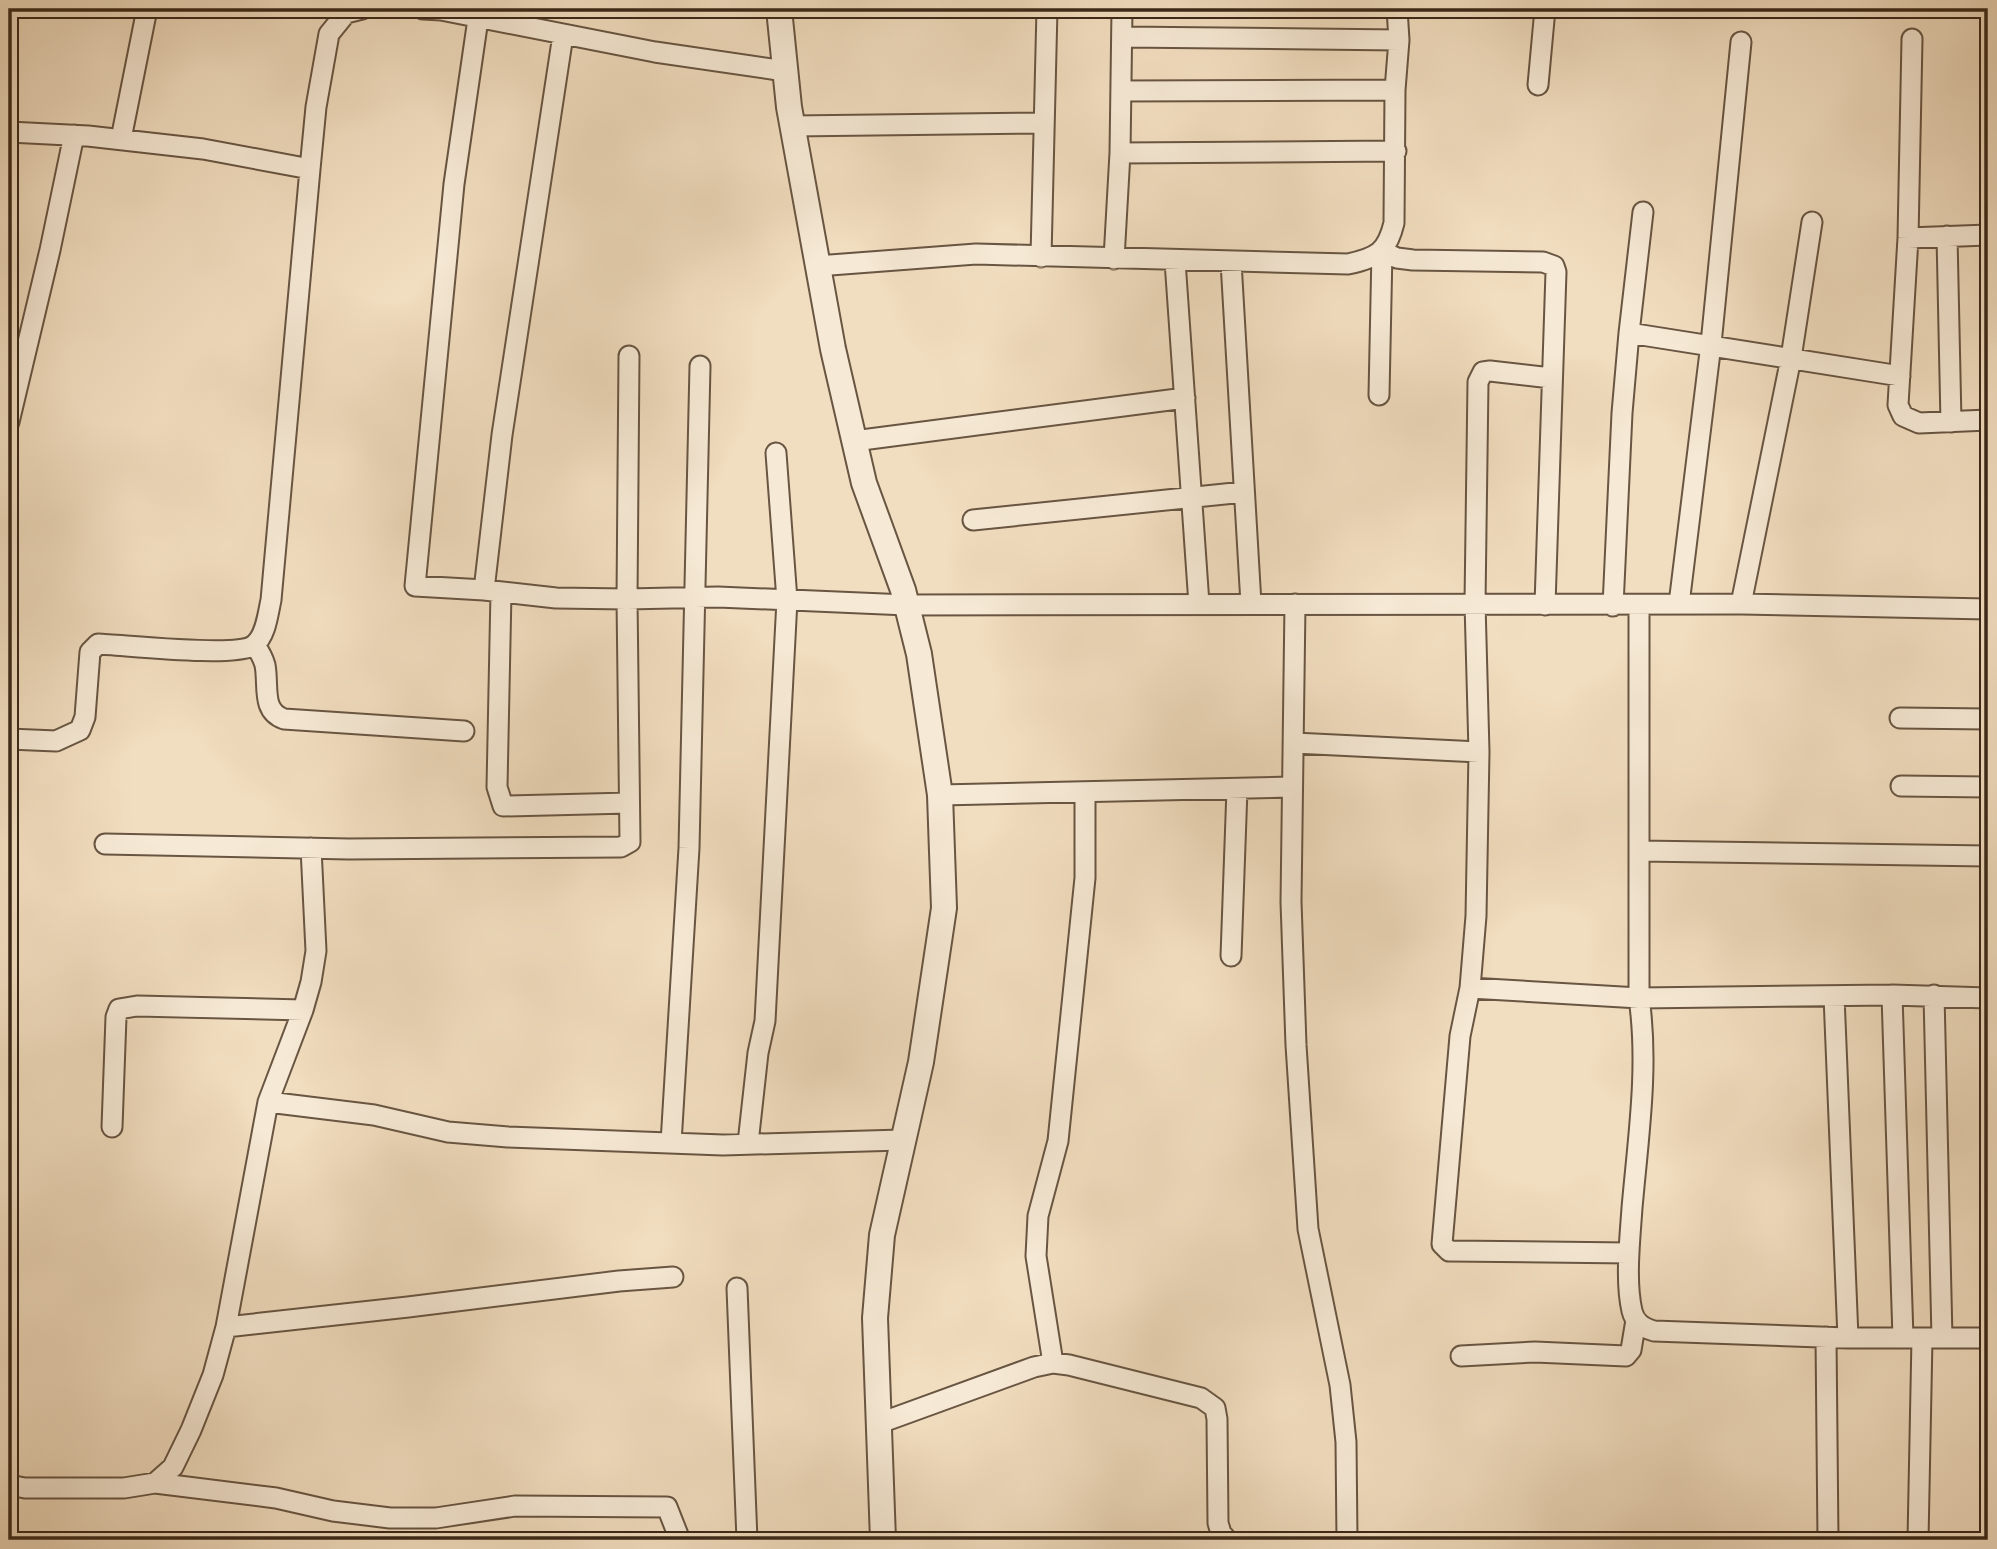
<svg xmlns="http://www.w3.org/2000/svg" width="1997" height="1549" viewBox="0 0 1997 1549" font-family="'Gentium Book Plus',serif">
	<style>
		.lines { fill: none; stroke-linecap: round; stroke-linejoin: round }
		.minor-casing { stroke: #685542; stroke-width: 23 }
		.tertiary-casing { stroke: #685542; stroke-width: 28 }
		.minor { stroke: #f6e9d5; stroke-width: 19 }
		.tertiary { stroke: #f6e9d5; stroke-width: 24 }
	</style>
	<rect width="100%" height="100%" fill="#f1ddbf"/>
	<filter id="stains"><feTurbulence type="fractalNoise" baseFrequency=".00286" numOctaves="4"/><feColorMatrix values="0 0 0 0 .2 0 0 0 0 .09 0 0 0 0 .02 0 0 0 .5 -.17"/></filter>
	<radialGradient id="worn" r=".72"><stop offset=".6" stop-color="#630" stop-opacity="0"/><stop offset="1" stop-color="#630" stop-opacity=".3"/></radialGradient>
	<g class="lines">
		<defs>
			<path id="minor" d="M423,9L441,10L655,52L785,71
				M478,19L454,184L415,586L484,590L556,598L627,599L718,597L907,605L1741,604L1988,609
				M1123,37L1399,40
				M1912,39L1908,238L1898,405L1903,416L1919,423L1988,420
				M1538,85L1545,9
				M1121,91L1395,90
				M792,126L1043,123
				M9,132L88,136L203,149L310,169L271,600C268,613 266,636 254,645C237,658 125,645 98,644L90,652L85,717L80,730L56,741L9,739
				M121,139L147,9
				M1120,153L1396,151
				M310,169L316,107L329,34L346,13L362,9
				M1947,236L1951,422
				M1908,238L1988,235
				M1041,257L1047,9
				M1114,259L1120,153L1122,9
				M1175,261L1199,604
				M1231,262L1251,604
				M817,266L976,254L1348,264C1377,258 1387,252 1394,223L1395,90L1399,40L1397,9
				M1629,333L1643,212
				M1551,378L1490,371L1483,372L1478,382L1475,603L1479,752L1476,916L1470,988L1460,1036L1442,1244L1449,1251L1629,1253
				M1379,395L1382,251L1397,258L1413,260L1543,262L1554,266L1556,272L1545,605
				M9,422L50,250L74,135
				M854,441L1185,398
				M973,520L1244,492
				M484,590L502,435L563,35
				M501,592L497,787L503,806L629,803
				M1295,604L1291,902L1296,1045L1308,1229L1340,1385L1346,1442L1347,1540
				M1679,604L1711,344L1741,42
				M1741,604L1791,358L1812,222
				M1613,606L1622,413L1629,333L1900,376
				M1639,606V998C1649,1067 1638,1139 1632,1208C1630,1238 1625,1281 1632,1311C1635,1323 1643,1328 1654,1331L1848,1338H1988
				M255,645C259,651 263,658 265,665C269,686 261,711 284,719L464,731
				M1900,718L1988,719
				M1294,743L1479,752
				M1901,786L1988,787
				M940,795L1292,787
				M105,844L349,849L621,847L630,842L627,599L629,356
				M1639,851L1988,856
				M1231,956L1237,789
				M1470,988L1639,998L1892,995L1988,998
				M1892,995L1903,1338
				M1934,995L1942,1338
				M1834,996L1848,1338
				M268,1102L374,1115L448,1132L508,1137L723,1145L902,1140
				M112,1127L116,1017L119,1009L137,1006L303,1010
				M671,1143L689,848L700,366
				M748,1143L758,1053L765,1021L787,600L776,453
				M737,1288L747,1540
				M226,1327L408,1307L619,1281L673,1277
				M1826,1337L1828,1540
				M1461,1356L1535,1352L1626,1356L1631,1350L1636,1320
				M1053,1363L1036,1256L1038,1216L1058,1141L1085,878V792
				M880,1423L1034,1367L1053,1363L1069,1365L1201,1398L1215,1408L1217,1419L1218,1523L1221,1533L1227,1540
				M155,1483L276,1498L333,1511L390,1518H436L515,1506L667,1507L680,1540
				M9,1485L25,1488H124L155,1483L173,1467L191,1430L213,1375L226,1327L268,1102L303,1010L311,982L316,951L311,848
				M1918,1540L1922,1338"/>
			<path id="tertiary" d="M779,9L789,107L833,349L864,483L903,590L919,654L940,795L944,908L921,1062L882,1235L875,1318L883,1540"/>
		</defs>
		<use href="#minor" class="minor-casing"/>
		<use href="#tertiary" class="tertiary-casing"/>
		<use href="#minor" class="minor"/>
		<use href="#tertiary" class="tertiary"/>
	</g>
	<rect width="1997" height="1549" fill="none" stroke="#f1ddbf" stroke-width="35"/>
	<rect x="10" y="10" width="1976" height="1528" fill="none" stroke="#3b2819" stroke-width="3.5"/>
	<rect x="18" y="18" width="1962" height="1514" fill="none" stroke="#3b2819" stroke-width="2"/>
	<rect width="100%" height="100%" filter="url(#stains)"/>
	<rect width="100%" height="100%" fill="url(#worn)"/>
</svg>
